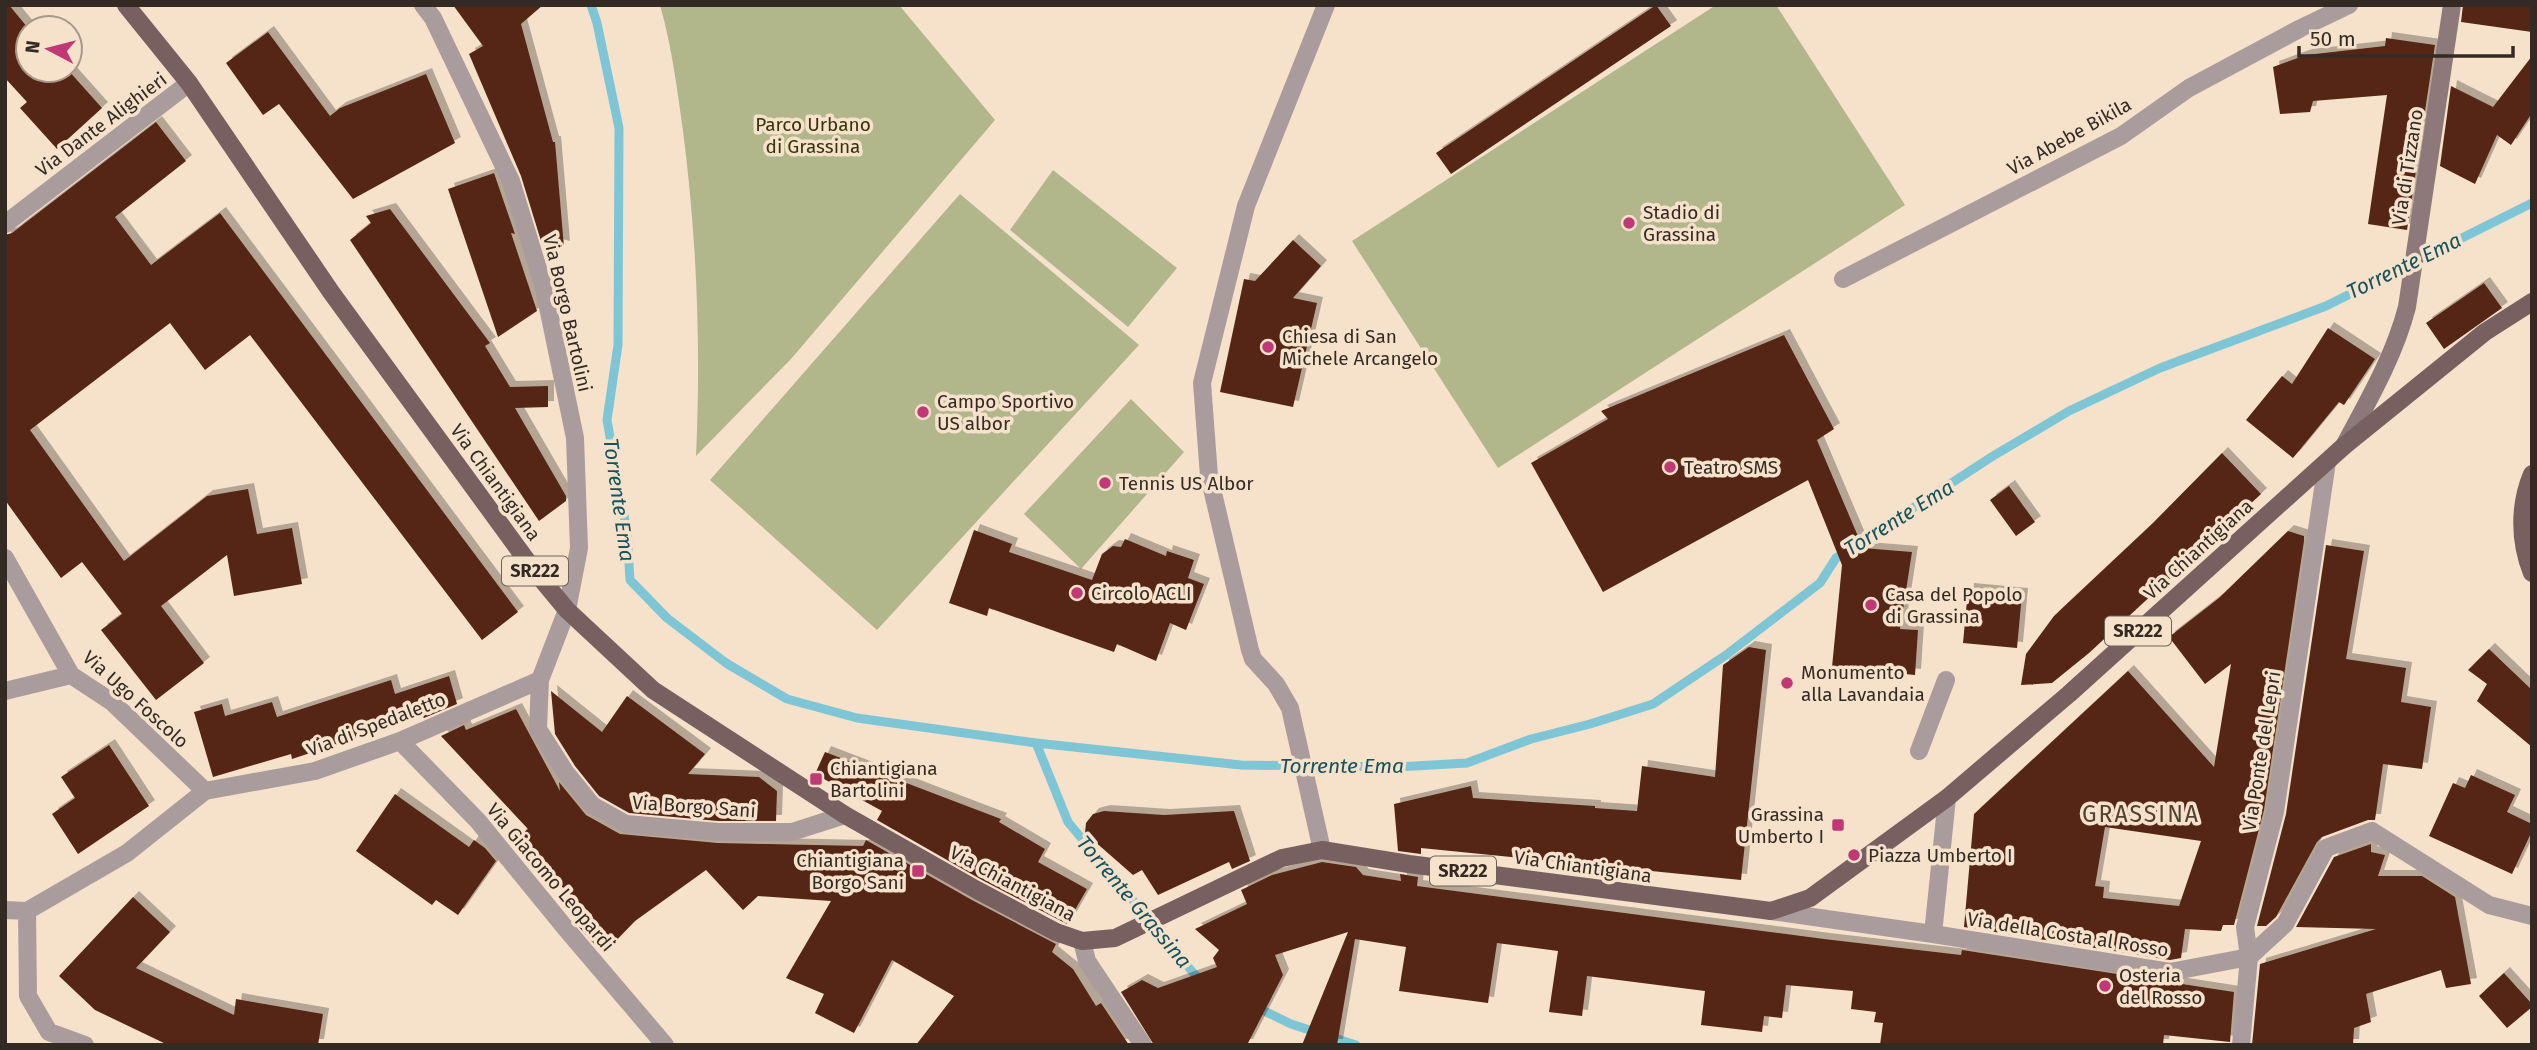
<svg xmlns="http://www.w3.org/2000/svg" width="2537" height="1050" viewBox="0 0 2537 1050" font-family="'Fira Sans',sans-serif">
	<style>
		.green { fill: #b1b78b }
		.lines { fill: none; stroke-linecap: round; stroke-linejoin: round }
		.stream { stroke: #7ec6d5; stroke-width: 9 }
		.building { fill: #542713; fill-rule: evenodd; filter: url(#shadow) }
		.street { stroke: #aa9c9c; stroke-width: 18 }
		.secondary { stroke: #8d7979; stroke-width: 18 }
		.primary { stroke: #786060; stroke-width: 18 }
		.poi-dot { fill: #c03876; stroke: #f6e1cb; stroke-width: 2.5 }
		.labels { text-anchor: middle; stroke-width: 7; stroke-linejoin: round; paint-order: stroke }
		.shield { fill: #f6e1cb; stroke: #6e6255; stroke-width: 2 }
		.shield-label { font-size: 18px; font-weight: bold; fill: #332b23 }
		.street-label { font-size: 19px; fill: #332b23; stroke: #f6e1cb }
		.park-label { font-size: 19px; fill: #33360a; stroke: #f6e1cb }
		.poi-label { font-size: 19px; fill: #332b23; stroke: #f6e1cb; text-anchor: start }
		.water-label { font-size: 21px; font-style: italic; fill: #15535e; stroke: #f6e1cb }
		.quarter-label { font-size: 23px; letter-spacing: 2px; fill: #52412f; stroke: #f6e1cb }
	</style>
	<defs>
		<filter id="shadow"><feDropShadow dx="6" dy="-6" stdDeviation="0" flood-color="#0004"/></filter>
	</defs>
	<rect width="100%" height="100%" fill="#f6e1cb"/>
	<path class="green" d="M660,5H899L995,120L791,359L696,456C701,348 697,239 683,131C677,89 672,47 660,5Z
		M1716,5H1776L1905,205L1498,468L1352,241Z
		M1053,170L1177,268L1128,327L1010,230Z
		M960,194L1139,345L877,630L710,480Z
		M1131,399L1184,452L1081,569L1024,514Z"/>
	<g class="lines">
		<path class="stream" d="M591,5L597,23L619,128L618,345L607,420L627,532L630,580L667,618L726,663L787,699L857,718L1036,743L1241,765L1397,767L1467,763L1531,739L1590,724L1653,704L1726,655L1820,583L1836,558L1993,456L2069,411L2160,368L2326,306L2532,203
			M1036,743L1068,822L1195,975L1203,980
			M1256,1007L1291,1024L1356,1045"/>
	</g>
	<path class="building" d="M5,5H9L28,28V70H68L102,108L57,149L20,108L27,102L5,78Z
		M453,5H543L521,24L553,142H555L564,247L541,241L521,176L469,54L483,46Z
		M1656,5L1671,26L1451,174L1436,153Z
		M2463,5H2532V32L2461,22Z
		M268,32L330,116L340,108L426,74L455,143L353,199L279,104L263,115L226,63Z
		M2386,38L2435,45L2407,230L2368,224L2387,95L2313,101L2310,112L2280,114L2273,67L2306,55L2385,46Z
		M2532,56V113L2511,145L2497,135L2475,184L2440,166L2451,86L2493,107Z
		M156,122L186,161L115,217L151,265L220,213L518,612L482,640L250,335L205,370L170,323L30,430L124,561L207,496L248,489L257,534L292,528L302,584L234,596L227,555L161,606L204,663L156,700L101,630L122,614L82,562L61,578L5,500V235L12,233Z
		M494,173L515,234L511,233L537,311L498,337L448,189Z
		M390,209L490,343L485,346L510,387L548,386V407L515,408L566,496V501L539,521L350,240L371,223L366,216Z
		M1293,240L1321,266L1293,298L1317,303L1293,407L1220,392L1244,279L1255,281Z
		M2484,283L2502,308L2444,349L2426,323Z
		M2328,328L2375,359L2344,405L2339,402L2293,458L2246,420L2282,376L2292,384Z
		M1784,335L1834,429L1817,440L1863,548L1912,552L1900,629L1918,630L1915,675L1832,667L1842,565L1808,480L1603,592L1531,463L1608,419L1601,411Z
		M2222,453L2261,494L2089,653L2052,683L2021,685L2026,654L2054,616L2152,524Z
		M2009,486L2035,522L2016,536L1990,500Z
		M974,530L1012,544L1009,552L1092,580L1102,554L1113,546L1121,547L1125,539L1166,556L1167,551L1194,560L1188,578L1204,584L1186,630L1170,623L1156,661L1117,644L1114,652L989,608L987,616L949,603Z
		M2288,531L2304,536V541L2264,810L2234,925H2223L2221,931L2185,929L2181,958L2170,960L1964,927L1974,814L2128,671L2214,767L2231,664L2205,684L2169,637L2219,598ZM2105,827L2201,841L2179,906L2103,898L2104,887L2095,886Z
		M2326,545L2364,551L2346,659L2406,668L2401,702L2431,707L2422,769L2383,764L2375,820H2368L2322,837L2317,842L2276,917L2266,926H2257L2286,814Z
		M1968,589L2022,594L2017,648L1963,643Z
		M1749,647L1766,650L1741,880L1421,848V854L1398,851L1394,804L1471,786L1473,798L1595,806V808L1637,811L1642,766L1715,777L1723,665Z
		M2489,649L2532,690V747L2477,701L2487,684L2468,670Z
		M449,676L457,704L424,718L422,716L292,759L291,754L213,777L194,712L222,704L225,716L272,702L277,717L391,680L395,694Z
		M551,691L602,732L627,696L705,754L688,774L759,777L777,791L776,821H718L629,813L599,796L575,766L555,734Z
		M516,709L560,791L559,782L586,815L620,834L718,843L863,846L866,840L972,900L1056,944L1052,952L1073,969L1096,1006L1101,1003L1129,1045H916L954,996L892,960L854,1033L815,1013L824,994L786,978L831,901L758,896L743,910L706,870L635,921L603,954L579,927L592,915L558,883L520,835L528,829L441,736L464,725L466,730Z
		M109,745L149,806L78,854L52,814L75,798L61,777Z
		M825,752L1001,819L999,822L1045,849L1038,862L1087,889L1067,924L982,880L877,820L882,811L815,774Z
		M2471,775L2515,795L2507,812L2532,824V831L2512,874L2429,836L2453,783L2465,788Z
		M395,794L469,847L474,840L485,848L496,861L458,915L436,900L432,905L356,851Z
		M1104,811L1164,815L1234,811L1250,861L1232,869L1229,862L1158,895L1142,870L1133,875L1085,833L1086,823L1093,814Z
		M2371,844V852L2385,855L2378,876H2422L2455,897L2471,984L2446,988L2441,970L2366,994L2371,1022L2354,1028L2353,1045H2252L2260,964L2376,929L2296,927L2334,857Z
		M1322,862L1356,867L1363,875L1401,881L1400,874L1418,877L1417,886L1824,939L1961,955L1962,950L2234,992L2230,1042L2164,1035L2163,1045H1880L1883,1023L1874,1022L1876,1012L1851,1009L1853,991L1786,985L1782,1018L1764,1016L1762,1032L1701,1025L1705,991L1587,976L1582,1016L1549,1012L1558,951L1497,943L1488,1003L1399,991L1406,947L1355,939L1337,1045H1302L1348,932L1275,955L1283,975L1247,1045H1154L1121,992L1142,980L1158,988L1217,967L1213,958L1219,950L1195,929L1247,904L1241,890L1272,875Z
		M133,897L170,932L136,968L234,1015L236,999L323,1014L318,1045H168L95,1010L59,976Z
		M2504,973L2532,1004V1007L2507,1028L2479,996Z"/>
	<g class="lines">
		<path class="street" d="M423,5L433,18L511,181L544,288L575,438L579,548L567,610L540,680L538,729L566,773L592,805L626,824L718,832H792L845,815
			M5,224L189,83
			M1843,279L2121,136L2189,88L2301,28L2349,5
			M5,558L71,675L112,702L205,791
			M5,691L71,675
			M400,741L478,821L567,930L665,1045
			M1919,751L1946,680
			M1322,850L1290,708L1276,684L1253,659L1250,650L1209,476L1202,383L1246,206L1326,5
			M5,910L27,911L127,853L205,791L315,771L400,741L540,680
			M27,911L28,996L49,1032L85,1045
			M1771,911L1933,934L2170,972L2249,957L2285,924L2326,848L2372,831L2489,905L2532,916
			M1933,934L1947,798
			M1082,941L1087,961L1143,1045
			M2241,1045L2249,957L2245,927L2275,812L2327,462"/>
		<path class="secondary" d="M2344,446C2368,401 2394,357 2407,307L2452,5"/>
		<path class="primary" d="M126,5L189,83L331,292L533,569L567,610L653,690L845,815L977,890L1056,932L1082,941L1115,938L1282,858L1322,850L1409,864L1771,911L1810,898L1947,798L2069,694L2344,446L2485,332L2532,302
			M2532,474C2519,505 2519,541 2532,573"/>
	</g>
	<g class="poi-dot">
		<circle cx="1629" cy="223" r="7"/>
		<circle cx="1268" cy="347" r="7"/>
		<circle cx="923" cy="412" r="7"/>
		<circle cx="1670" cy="467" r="7"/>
		<circle cx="1105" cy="483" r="7"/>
		<circle cx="1077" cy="593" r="7"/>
		<circle cx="1871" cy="605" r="7"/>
		<circle cx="1787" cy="683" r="7"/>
		<rect x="809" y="772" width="14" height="14" rx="3.5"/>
		<rect x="1831" y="818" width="14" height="14" rx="3.5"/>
		<circle cx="1854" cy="855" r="7"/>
		<rect x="911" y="864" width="14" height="14" rx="3.5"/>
		<circle cx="2105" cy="986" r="7"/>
	</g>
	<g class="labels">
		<g class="shield">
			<rect x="502" y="556.5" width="66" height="29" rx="5"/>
			<rect x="2105" y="616.5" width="66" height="29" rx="5"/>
			<rect x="1430" y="856.5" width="66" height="29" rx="5"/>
		</g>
		<g class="shield-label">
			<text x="535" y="577">SR222</text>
			<text x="2138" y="637">SR222</text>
			<text x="1463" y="877">SR222</text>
		</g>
		<g class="street-label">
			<text transform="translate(101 124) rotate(-37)" y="7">Via Dante Alighieri</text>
			<text transform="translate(2069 136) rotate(-29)" y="7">Via Abebe Bikila</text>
			<text transform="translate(2407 167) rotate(-81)" y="7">Via di Tizzano</text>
			<text transform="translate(568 313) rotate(77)" y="7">Via Borgo Bartolini</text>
			<text transform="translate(496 482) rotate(54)" y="7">Via Chiantigiana</text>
			<text transform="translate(2198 549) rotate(-42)" y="7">Via Chiantigiana</text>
			<text transform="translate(136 699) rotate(42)" y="7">Via Ugo Foscolo</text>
			<text transform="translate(376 724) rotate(-21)" y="7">Via di Spedaletto</text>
			<text transform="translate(2261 751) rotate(-81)" y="7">Via Ponte del Lepri</text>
			<text transform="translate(694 806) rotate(4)" y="7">Via Borgo Sani</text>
			<text transform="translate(1583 866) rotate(8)" y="7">Via Chiantigiana</text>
			<text transform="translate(551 877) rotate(50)" y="7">Via Giacomo Leopardi</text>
			<text transform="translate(1013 883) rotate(28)" y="7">Via Chiantigiana</text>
			<text transform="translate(2068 934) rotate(9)" y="7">Via della Costa al Rosso</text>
		</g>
		<g class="park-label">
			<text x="813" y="131">Parco Urbano<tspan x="813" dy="22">di Grassina</tspan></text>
		</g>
		<g class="poi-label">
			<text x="1643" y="219">Stadio di<tspan x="1643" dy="22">Grassina</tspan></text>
			<text x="1282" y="343">Chiesa di San<tspan x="1282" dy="22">Michele Arcangelo</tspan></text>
			<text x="937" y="408">Campo Sportivo<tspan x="937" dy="22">US albor</tspan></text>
			<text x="1684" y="474">Teatro SMS</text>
			<text x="1119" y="490">Tennis US Albor</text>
			<text x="1091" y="600">Circolo ACLI</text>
			<text x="1885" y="601">Casa del Popolo<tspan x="1885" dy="22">di Grassina</tspan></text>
			<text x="1801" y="679">Monumento<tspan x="1801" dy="22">alla Lavandaia</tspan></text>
			<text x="830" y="775">Chiantigiana<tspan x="830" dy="22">Bartolini</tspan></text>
			<text x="1824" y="821" text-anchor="end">Grassina<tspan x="1824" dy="22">Umberto I</tspan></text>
			<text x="1868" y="862">Piazza Umberto I</text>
			<text x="904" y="867" text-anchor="end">Chiantigiana<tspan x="904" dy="22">Borgo Sani</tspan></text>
			<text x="2119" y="982">Osteria<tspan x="2119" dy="22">del Rosso</tspan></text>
		</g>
		<g class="water-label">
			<text transform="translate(2404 266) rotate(-26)" y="7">Torrente Ema</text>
			<text transform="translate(619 500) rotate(82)" y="7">Torrente Ema</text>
			<text transform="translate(1899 518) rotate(-32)" y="7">Torrente Ema</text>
			<text x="1342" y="773">Torrente Ema</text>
			<text transform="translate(1134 902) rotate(50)" y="7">Torrente Grassina</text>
		</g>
		<g class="quarter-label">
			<text x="2141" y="822">GRASSINA</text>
		</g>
	</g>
	<rect width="2537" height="1050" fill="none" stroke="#332b23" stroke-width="14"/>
	<g transform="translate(49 49) rotate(277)"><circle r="33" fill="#f6e1cb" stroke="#a89888" stroke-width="2"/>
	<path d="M0-5L12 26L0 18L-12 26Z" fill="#c03876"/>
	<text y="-10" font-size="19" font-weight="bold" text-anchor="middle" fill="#332b23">N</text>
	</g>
	<path d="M2299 46v10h214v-10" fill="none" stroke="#332b23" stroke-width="3.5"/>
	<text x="2310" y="46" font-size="21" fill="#332b23" stroke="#f6e1cb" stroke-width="5" paint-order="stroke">50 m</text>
</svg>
